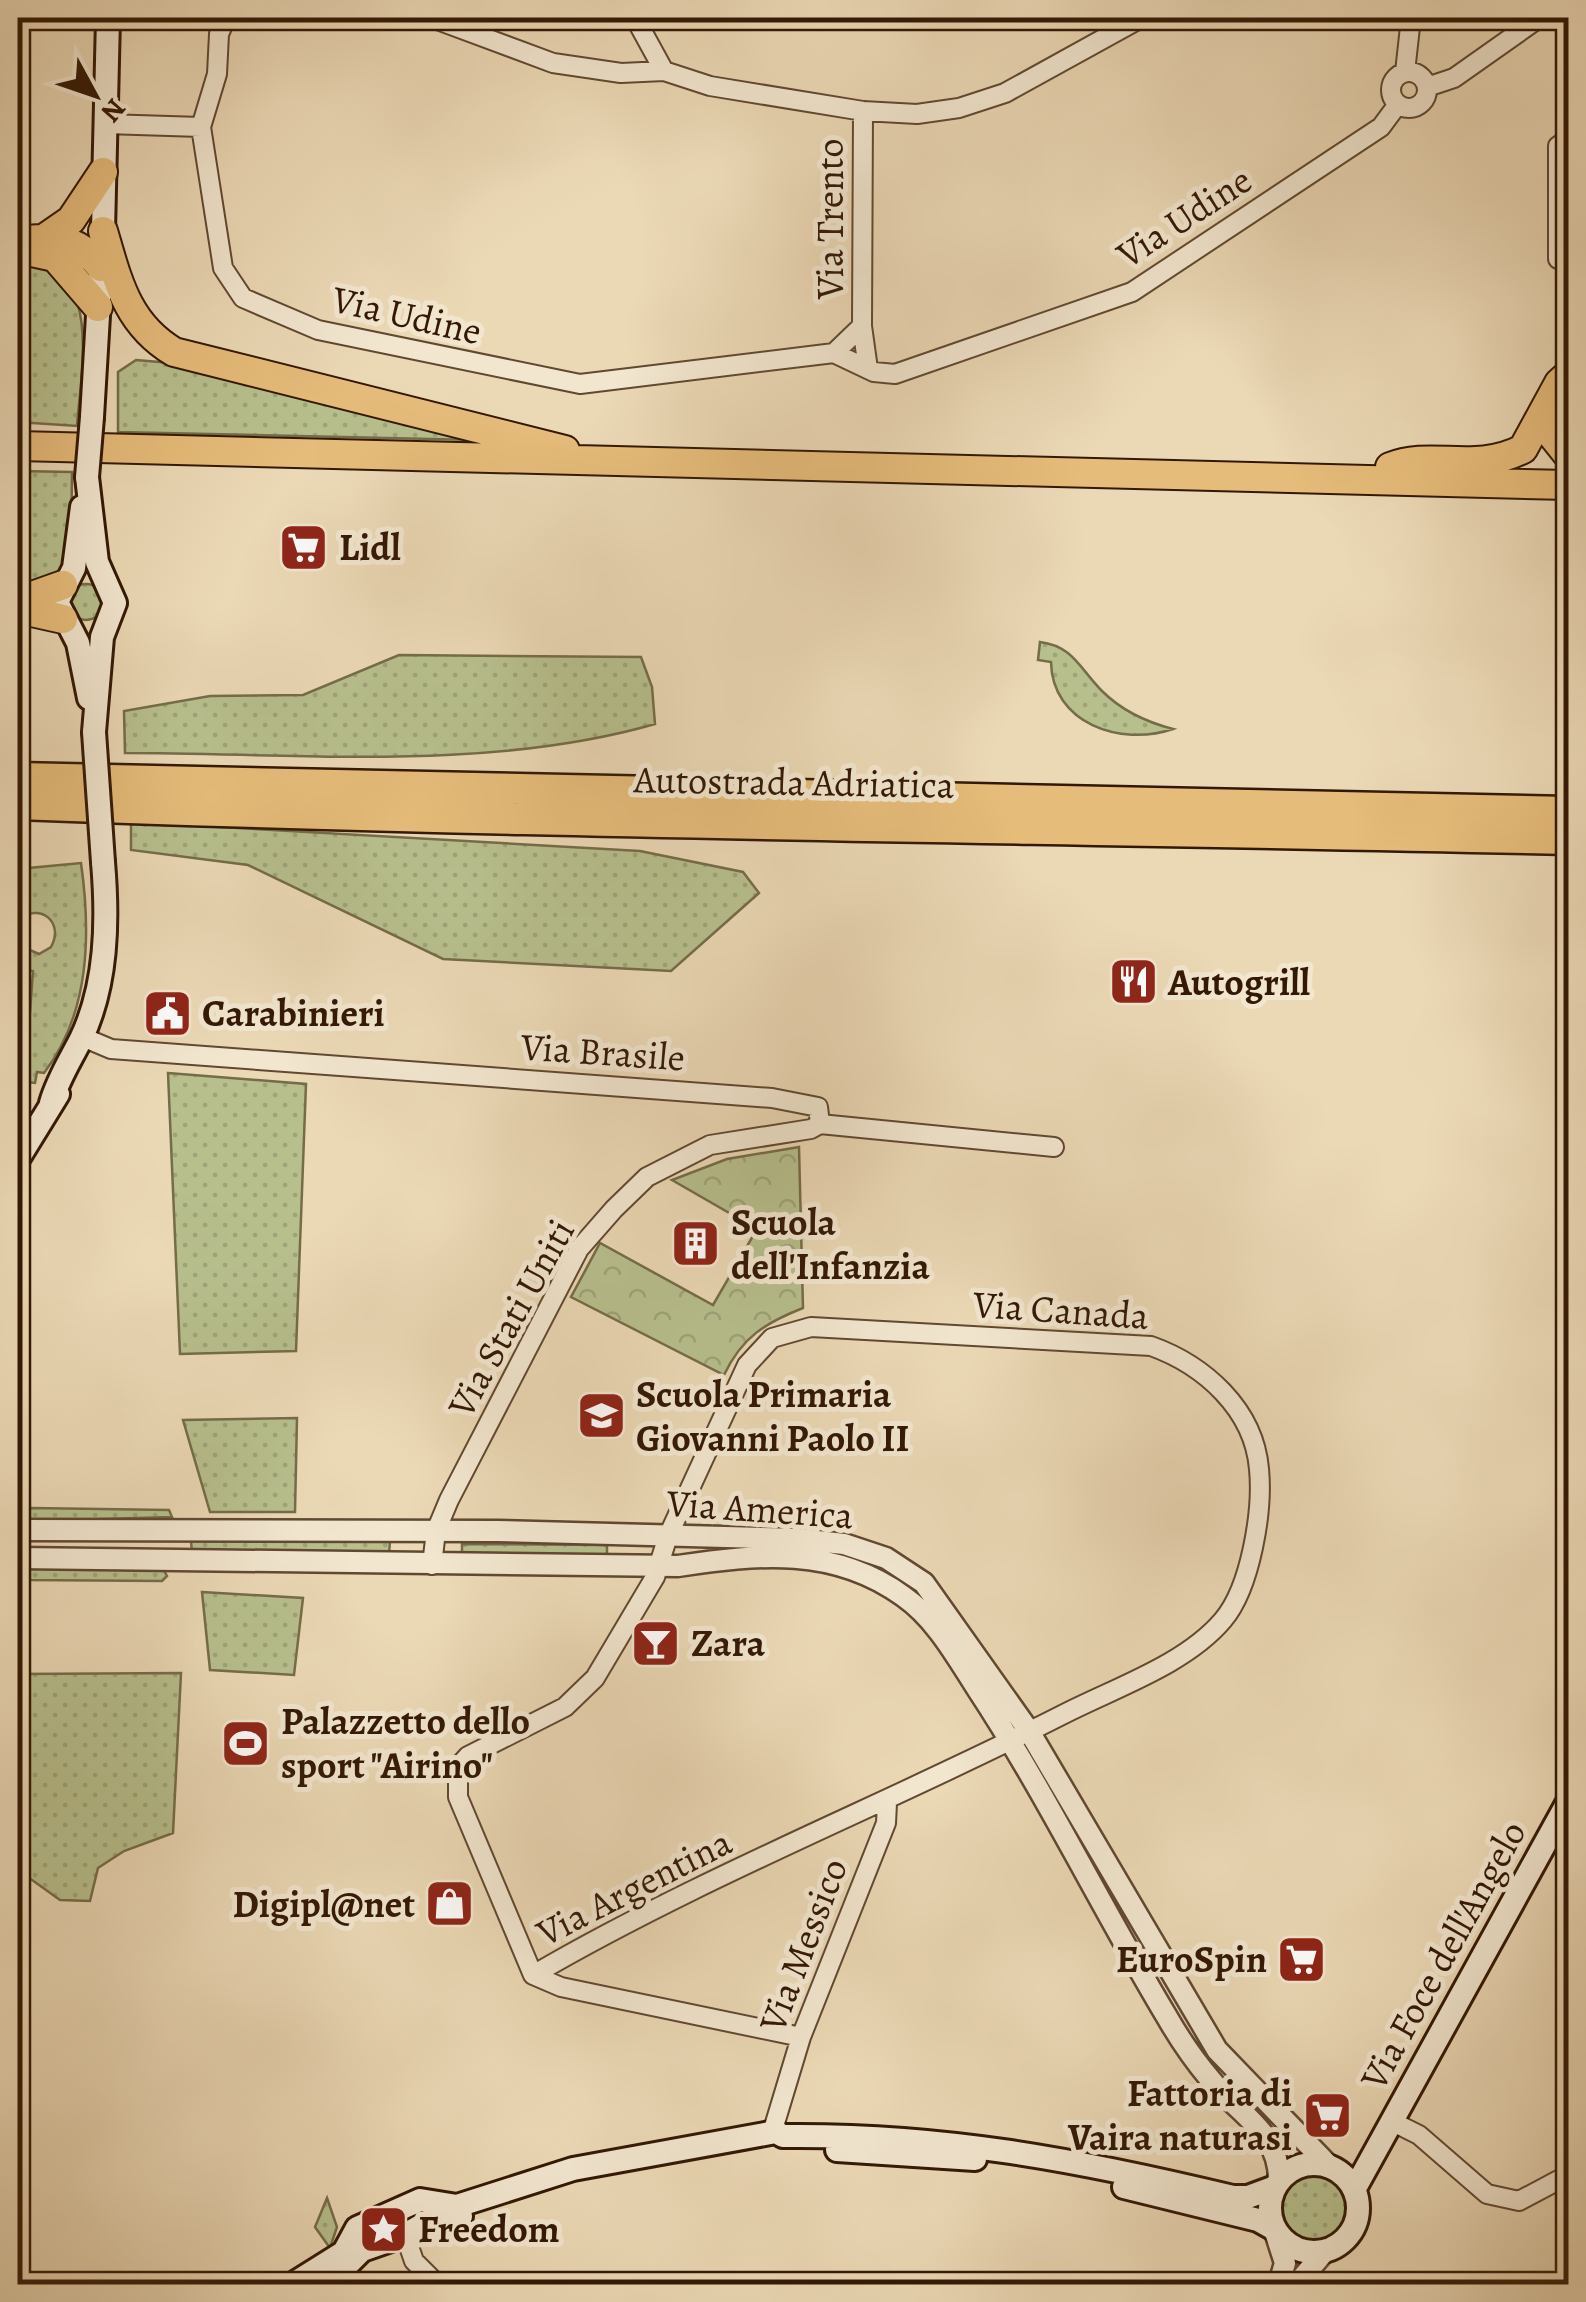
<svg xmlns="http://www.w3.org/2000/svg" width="1586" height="2302" viewBox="0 0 1586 2302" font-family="Alegreya,serif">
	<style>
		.grass { fill: url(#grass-dots); stroke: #756c49; stroke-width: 2.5 }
		.park { fill: url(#park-crowns); stroke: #756c49; stroke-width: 2.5 }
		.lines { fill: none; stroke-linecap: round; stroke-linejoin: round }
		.minor-casing { stroke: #614831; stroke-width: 22 }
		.tertiary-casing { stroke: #614831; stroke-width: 25 }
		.secondary-casing { stroke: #331805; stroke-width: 28 }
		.trunk-casing { stroke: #331805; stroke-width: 32 }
		.motorway-casing { stroke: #331805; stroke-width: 35 }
		.minor { stroke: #f2e6cf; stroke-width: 18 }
		.tertiary { stroke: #f2e6cf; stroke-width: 20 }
		.secondary { stroke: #f2e6cf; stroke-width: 22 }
		.trunk { stroke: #e6bc7a; stroke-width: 28 }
		.motorway { stroke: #e6bc7a; stroke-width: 30 }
		.secondary-bridge-casing { stroke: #331805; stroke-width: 28; stroke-linecap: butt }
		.secondary-bridge { stroke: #f2e6cf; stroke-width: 22 }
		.labels { text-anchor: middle; stroke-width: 10; stroke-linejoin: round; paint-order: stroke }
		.street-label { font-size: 38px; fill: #331805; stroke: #f2e6cf }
		.poi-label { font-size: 38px; font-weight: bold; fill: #331805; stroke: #f2e6cf; text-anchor: start }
	</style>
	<defs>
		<pattern id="grass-dots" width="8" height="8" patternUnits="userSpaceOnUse" patternTransform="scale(2.5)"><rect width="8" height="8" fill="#b7bf8d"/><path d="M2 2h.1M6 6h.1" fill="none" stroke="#9ea378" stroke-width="1.8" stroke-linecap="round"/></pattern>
		<pattern id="park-crowns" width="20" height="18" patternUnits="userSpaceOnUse" patternTransform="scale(2.5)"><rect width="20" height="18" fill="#b7bf8d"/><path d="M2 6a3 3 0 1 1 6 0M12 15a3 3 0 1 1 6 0" fill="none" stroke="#9ea378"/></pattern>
	</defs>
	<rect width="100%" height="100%" fill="#ebd8b5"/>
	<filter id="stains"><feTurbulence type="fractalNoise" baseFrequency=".002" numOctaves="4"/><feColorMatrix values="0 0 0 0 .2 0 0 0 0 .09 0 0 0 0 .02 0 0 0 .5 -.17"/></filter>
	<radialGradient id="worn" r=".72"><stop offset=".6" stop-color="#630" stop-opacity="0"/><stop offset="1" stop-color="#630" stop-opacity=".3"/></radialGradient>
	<path class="grass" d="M18,259C27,261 40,261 48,265C99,291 80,380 77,426L18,422Z
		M136,360L171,363L476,440L118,432V372Z
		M18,471L72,472L71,551L65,570L18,593Z
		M68 602a18 18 0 1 1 36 0a18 18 0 1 1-36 0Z
		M1040,642C1073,646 1080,669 1102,691C1121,710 1146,722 1173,729C1120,747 1052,723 1051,662L1038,660Z
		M399,655L641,657L652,687L655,724C488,772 299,753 125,753L124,711L210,696L303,695Z
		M131,822L640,851L743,872L759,893L671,971L443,959L248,865L131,850Z
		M81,863C91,934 90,1013 44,1073L37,1072L35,1083L25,1082L33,971L18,969V945L39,954L51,947C65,922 39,901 18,921V869Z
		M168,1073L306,1084L296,1351L180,1354Z
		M297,1418L295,1512H210L183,1420Z
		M31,1508L169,1510L172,1517L30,1521L26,1515Z
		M191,1541H390L389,1554L192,1553Z
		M462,1544L607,1545V1554L462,1556Z
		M26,1567L163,1569L167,1576L162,1581L24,1580L21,1574Z
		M202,1592L303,1598L294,1675L210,1670Z
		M181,1673L173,1833L124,1851L98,1868L90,1901L60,1900L18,1870L25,1710L18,1709V1674Z
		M1281 2208a33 33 0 1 1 66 0a33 33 0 1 1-66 0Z
		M327,2198L337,2227L330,2248L315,2227Z"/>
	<path class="park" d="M799,1147L803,1308C765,1323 742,1337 724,1375L571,1297L600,1243L713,1305L757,1229L672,1180L727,1159Z"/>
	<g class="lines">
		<defs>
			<path id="minor" d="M226,18L219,34L217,74L201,127L223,268L243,298L318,330L580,384L834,353L862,326
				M432,18L553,63L621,73L664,71L710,86L863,111L917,114L959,108L1005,93L1141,18
				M635,18L664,71
				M1405,72L1411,18
				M1391 90a18 18 0 1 1 36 0a18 18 0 1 1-36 0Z
				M1427,87L1454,78L1539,18
				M863,111L862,326L868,369
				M105,124L201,127
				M1558,259V146L1568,139
				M834,353L874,372L895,374L1132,292L1381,127L1398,104
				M92,1041L111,1049L772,1098L818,1107L820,1124
				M820,1124L1054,1147
				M811,1327L1151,1346C1204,1365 1254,1409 1259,1469C1263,1510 1251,1587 1223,1620C1185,1665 1114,1688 1062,1715C887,1804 703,1876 533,1975L458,1797V1767L468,1756L565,1707L595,1678L655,1577L668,1536L747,1365L772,1338Z
				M432,1565L436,1531L449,1500L579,1249L614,1209L647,1177L710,1145L811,1129L820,1124
				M533,1975L561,1987L801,2037
				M1391,2121L1419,2135L1487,2194L1519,2201L1568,2175
				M772,2133L801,2037L886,1823L887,1803
				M405,2235L414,2261L437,2284"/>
			<path id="tertiary" d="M18,1530L497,1531L798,1539L844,1544L886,1558L924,1583L1029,1731L1217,2050L1331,2168
				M18,1558L678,1566C758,1554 834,1546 903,1596C936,1619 956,1656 978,1690C1047,1795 1102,1909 1167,2017C1179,2038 1194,2060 1210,2079C1237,2113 1280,2132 1279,2181
				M1274,2229L1285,2263L1279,2284
				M1297,2284L1325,2251"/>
			<path id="secondary" d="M92,417L103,231L108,18
				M87,477L97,562L115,603L102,637L94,732
				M82,507L74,568L57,602L78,643L89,698
				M51,1103C58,1079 70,1061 81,1039C107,985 108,921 103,862
				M18,1159L58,1094
				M837,2150L975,2159
				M1270 2208a44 44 0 1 1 88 0a44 44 0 1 1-88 0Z
				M1124,2187L1258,2220L1274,2229
				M1354,2190L1568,1802
				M344,2268L362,2250L405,2235L439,2215L461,2216
				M293,2284L344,2252L357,2228L420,2200L457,2206L573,2169L776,2132L783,2136C942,2134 1079,2160 1233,2197H1248L1275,2187"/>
			<path id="trunk" d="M103,231C118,282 127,324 174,352L565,450
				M45,238L71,220L103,172
				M28,240C60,236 81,242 101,267
				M18,249L55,257L98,307
				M1544,415L1552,435L1568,455
				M18,446L1568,485
				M1390,467C1432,450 1474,474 1523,449L1559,383L1568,375
				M18,601L63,585
				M18,609L63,619"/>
			<path id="motorway" d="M18,778L1568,812
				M18,804C534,824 1052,827 1568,839"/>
		</defs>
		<use href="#minor" class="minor-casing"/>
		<use href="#tertiary" class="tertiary-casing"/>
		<use href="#secondary" class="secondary-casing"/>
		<use href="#trunk" class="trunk-casing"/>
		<use href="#motorway" class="motorway-casing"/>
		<use href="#minor" class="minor"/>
		<use href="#tertiary" class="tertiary"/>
		<use href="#secondary" class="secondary"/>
		<use href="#trunk" class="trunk"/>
		<use href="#motorway" class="motorway"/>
		<defs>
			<path id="secondary-bridge" d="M87,477L92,417
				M94,732L103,862"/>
		</defs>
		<use href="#secondary-bridge" class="secondary-bridge-casing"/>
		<use href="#secondary-bridge" class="secondary-bridge"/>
	</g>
	<defs>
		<symbol id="supermarket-square" viewBox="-11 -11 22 22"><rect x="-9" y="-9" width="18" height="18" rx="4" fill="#8f2418" stroke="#f2e6cf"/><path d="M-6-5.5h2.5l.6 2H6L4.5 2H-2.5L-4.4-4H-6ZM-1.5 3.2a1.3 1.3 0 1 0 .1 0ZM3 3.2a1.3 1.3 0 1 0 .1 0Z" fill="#fff"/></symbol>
		<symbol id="restaurant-square" viewBox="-11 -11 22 22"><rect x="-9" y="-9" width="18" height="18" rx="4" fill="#8f2418" stroke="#f2e6cf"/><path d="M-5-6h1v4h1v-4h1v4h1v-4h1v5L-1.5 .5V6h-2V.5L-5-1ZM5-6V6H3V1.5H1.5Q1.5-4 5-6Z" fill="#fff"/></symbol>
		<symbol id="civic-square" viewBox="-11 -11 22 22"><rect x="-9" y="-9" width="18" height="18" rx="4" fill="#8f2418" stroke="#f2e6cf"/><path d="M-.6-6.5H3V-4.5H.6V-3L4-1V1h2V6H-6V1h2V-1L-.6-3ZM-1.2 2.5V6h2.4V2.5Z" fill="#fff"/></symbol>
		<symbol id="building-square" viewBox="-11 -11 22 22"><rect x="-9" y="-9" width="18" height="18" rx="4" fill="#8f2418" stroke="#f2e6cf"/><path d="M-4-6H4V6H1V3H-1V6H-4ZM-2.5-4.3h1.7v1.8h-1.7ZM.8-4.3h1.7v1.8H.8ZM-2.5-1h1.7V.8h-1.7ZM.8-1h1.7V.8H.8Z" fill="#fff"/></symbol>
		<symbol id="school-square" viewBox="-11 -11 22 22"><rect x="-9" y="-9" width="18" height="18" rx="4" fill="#8f2418" stroke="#f2e6cf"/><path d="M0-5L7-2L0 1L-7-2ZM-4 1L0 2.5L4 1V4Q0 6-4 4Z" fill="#fff"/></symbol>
		<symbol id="bar-square" viewBox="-11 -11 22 22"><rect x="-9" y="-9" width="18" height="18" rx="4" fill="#8f2418" stroke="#f2e6cf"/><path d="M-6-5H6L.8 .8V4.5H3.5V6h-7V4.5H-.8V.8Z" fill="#fff"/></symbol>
		<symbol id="stadium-square" viewBox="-11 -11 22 22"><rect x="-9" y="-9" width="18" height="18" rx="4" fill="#8f2418" stroke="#f2e6cf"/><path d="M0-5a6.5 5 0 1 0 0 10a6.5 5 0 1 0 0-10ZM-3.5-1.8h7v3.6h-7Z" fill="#fff"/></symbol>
		<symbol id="shop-square" viewBox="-11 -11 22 22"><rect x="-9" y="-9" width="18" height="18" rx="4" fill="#8f2418" stroke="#f2e6cf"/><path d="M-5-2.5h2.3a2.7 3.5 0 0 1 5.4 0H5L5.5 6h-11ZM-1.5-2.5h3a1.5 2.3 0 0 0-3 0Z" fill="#fff"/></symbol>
		<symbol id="sight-square" viewBox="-11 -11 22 22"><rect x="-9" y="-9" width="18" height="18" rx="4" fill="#8f2418" stroke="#f2e6cf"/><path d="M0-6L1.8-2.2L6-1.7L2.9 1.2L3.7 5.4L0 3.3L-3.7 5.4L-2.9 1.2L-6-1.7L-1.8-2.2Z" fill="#fff"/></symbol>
	</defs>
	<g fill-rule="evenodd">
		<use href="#supermarket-square" x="276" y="520" width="55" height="55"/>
		<use href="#restaurant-square" x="1106" y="954" width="55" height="55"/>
		<use href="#civic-square" x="140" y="986" width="55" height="55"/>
		<use href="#building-square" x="668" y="1216" width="55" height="55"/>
		<use href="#school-square" x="574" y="1388" width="55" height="55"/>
		<use href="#bar-square" x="628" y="1616" width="55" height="55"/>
		<use href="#stadium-square" x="218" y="1716" width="55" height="55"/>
		<use href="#shop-square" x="422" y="1876" width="55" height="55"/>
		<use href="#supermarket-square" x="1274" y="1932" width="55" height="55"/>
		<use href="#supermarket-square" x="1300" y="2088" width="55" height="55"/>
		<use href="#sight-square" x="356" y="2202" width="55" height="55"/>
	</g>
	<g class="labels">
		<g class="street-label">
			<text transform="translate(1184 217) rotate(-33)" y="13">Via Udine</text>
			<text transform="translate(830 219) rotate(-90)" y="13">Via Trento</text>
			<text transform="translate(407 315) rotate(13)" y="13">Via Udine</text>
			<text transform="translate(794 782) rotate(1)" y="13">Autostrada Adriatica</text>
			<text transform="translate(603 1052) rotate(4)" y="13">Via Brasile</text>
			<text transform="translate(1061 1310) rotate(4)" y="13">Via Canada</text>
			<text transform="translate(511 1318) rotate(-61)" y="13">Via Stati Uniti</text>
			<text transform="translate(760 1509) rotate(4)" y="13">Via America</text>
			<text transform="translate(634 1887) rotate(-27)" y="13">Via Argentina</text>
			<text transform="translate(803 1945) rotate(-69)" y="13">Via Messico</text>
			<text transform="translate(1443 1955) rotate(-61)" y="13">Via Foce dell'Angelo</text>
		</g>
		<g class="poi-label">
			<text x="339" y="560">Lidl</text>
			<text x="1168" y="995">Autogrill</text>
			<text x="202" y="1026">Carabinieri</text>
			<text x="731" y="1235">Scuola<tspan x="731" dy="44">dell'Infanzia</tspan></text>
			<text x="636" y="1407">Scuola Primaria<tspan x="636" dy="44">Giovanni Paolo II</tspan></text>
			<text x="691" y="1656">Zara</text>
			<text x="281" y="1734">Palazzetto dello<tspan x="281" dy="44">sport "Airino"</tspan></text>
			<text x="415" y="1917" text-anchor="end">Digipl@net</text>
			<text x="1267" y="1972" text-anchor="end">EuroSpin</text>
			<text x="1292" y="2106" text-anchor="end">Fattoria di<tspan x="1292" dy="44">Vaira naturasi</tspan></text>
			<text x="418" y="2242">Freedom</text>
		</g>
	</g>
	<rect width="1586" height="2302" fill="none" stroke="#ebd8b5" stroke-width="60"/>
	<rect x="20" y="20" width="1546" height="2262" fill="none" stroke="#331805" stroke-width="5"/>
	<rect x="30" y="30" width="1526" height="2242" fill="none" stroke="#331805" stroke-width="2.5"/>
	<g transform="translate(95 95) rotate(130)" stroke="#f2e6cf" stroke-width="8" paint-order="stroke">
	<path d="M0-8L18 38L0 25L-18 38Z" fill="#331805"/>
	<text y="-15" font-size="28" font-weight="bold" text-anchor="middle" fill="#331805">N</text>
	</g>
	<rect width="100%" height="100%" filter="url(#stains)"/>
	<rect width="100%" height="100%" fill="url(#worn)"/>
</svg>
